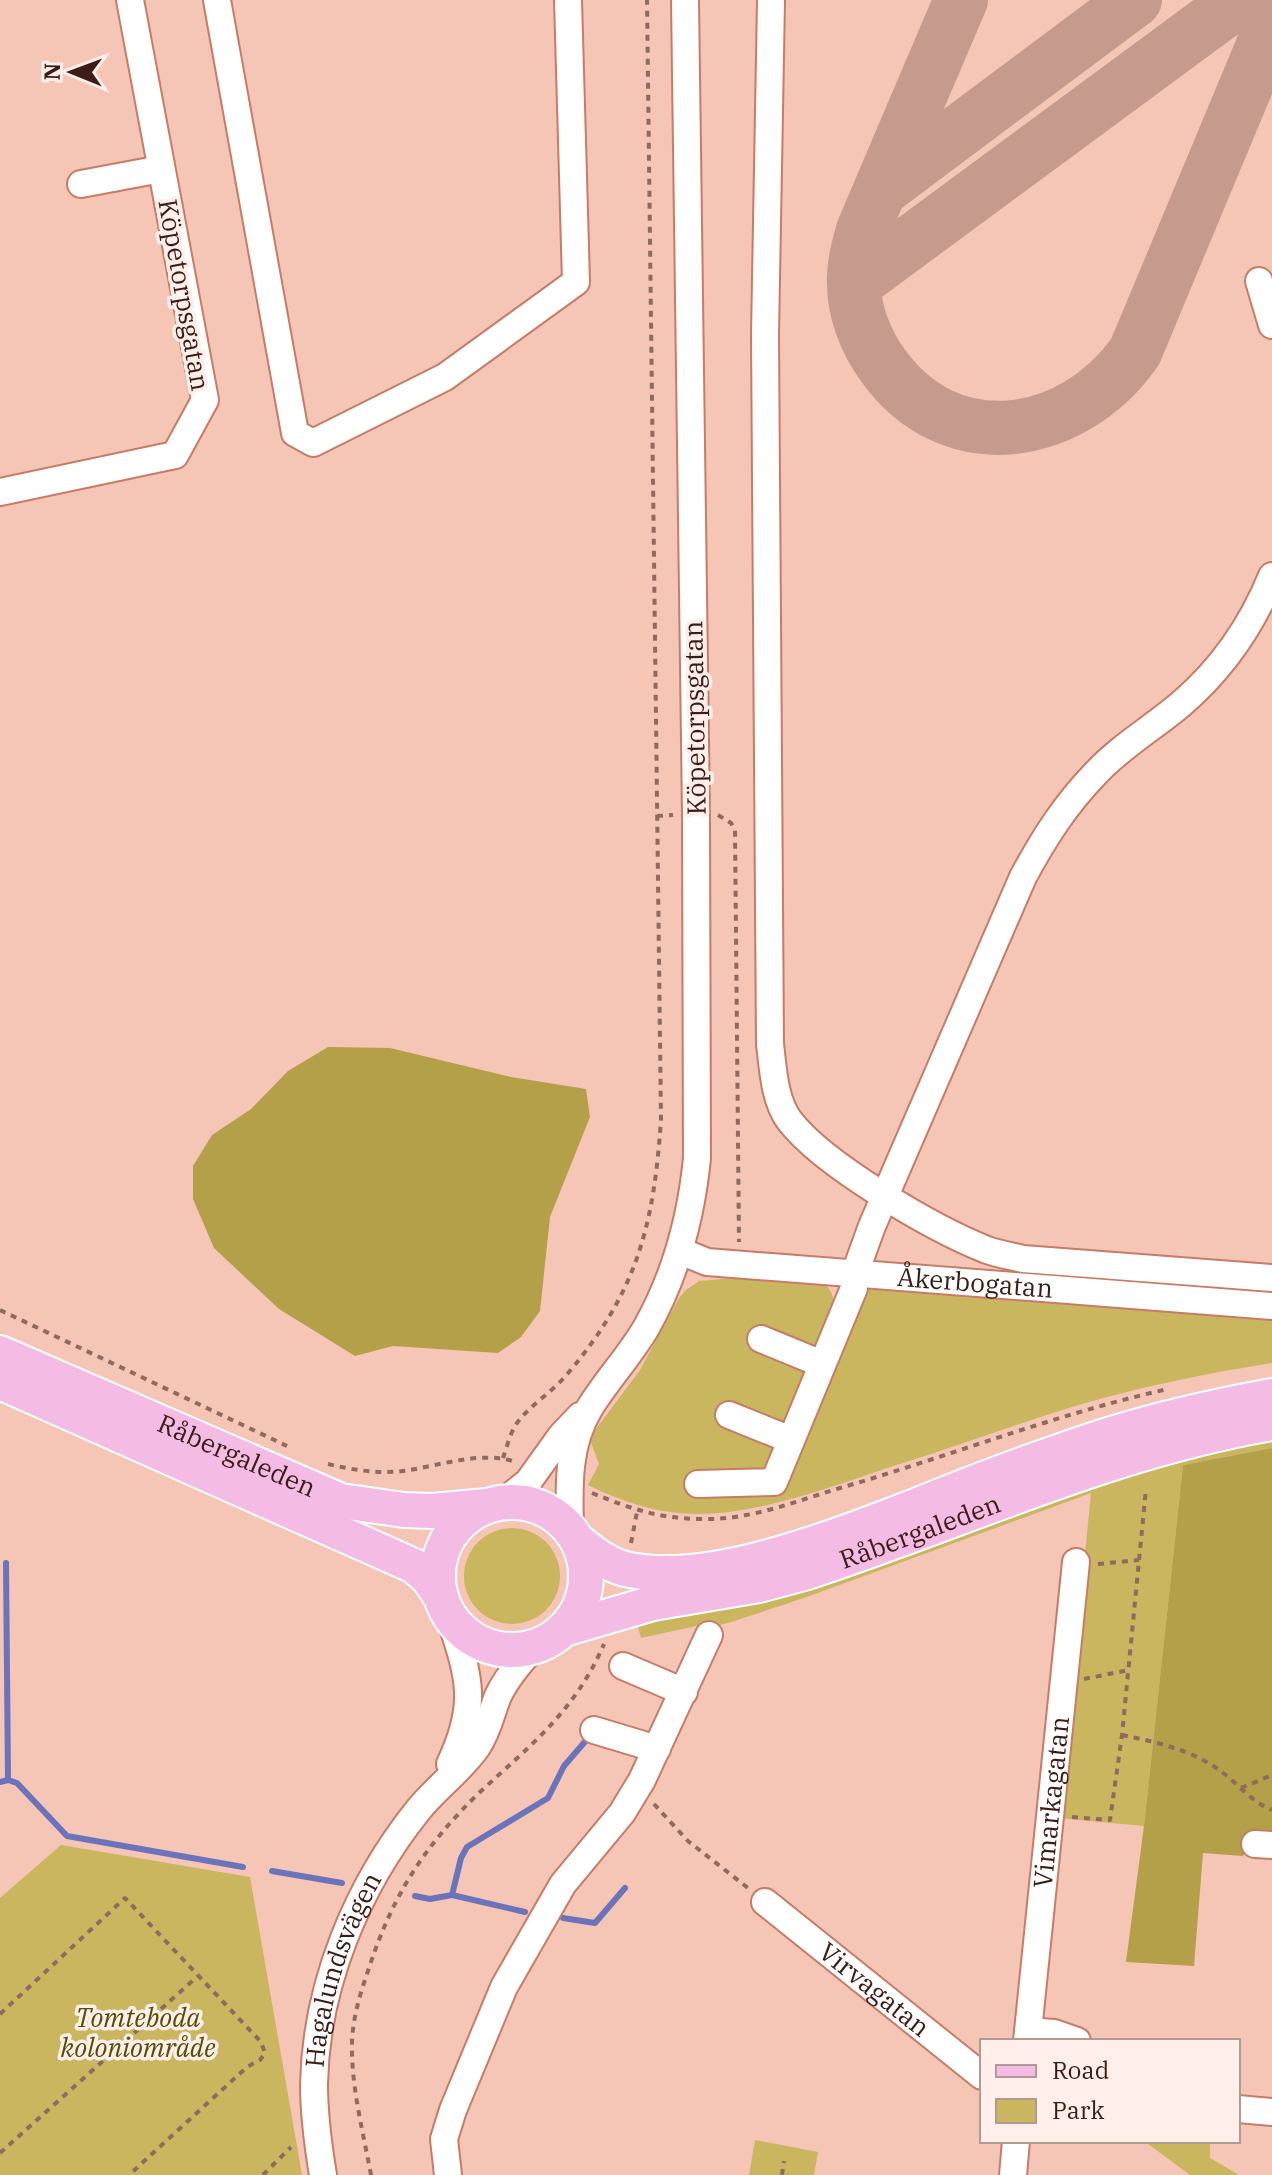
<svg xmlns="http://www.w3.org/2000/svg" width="1272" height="2175" viewBox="0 0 1272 2175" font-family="'IBM Plex Serif',serif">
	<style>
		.green { fill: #c9b65f }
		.forest { fill: #b3a049 }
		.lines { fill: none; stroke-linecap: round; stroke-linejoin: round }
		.stream { stroke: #6b73bb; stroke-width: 6 }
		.taxiway { stroke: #c69a8c; stroke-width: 54 }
		.minor-casing { stroke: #c67c66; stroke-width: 30 }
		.major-casing { stroke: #fff; stroke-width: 38 }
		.path { stroke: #906a5e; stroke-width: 4; stroke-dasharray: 6 6; stroke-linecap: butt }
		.minor { stroke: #fff; stroke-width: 26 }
		.major { stroke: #f4bce5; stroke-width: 34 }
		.labels { text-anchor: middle; stroke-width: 7; stroke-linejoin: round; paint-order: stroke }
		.street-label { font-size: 26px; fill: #3b1d15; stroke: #ffeee9 }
		.park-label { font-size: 26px; font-style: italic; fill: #584b02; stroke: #ffeee9 }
	</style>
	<rect width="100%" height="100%" fill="#f5c5b6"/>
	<path class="green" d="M745,1277L823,1282C831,1290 834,1296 835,1308L775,1442L782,1487L868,1286L1272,1316V1363C1209,1373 1144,1386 1082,1404C1022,1422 963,1444 903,1463C841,1483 763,1514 698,1514C658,1514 623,1502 588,1485L599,1464L590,1440L593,1433L640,1370L679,1298L686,1290L699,1281Z
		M1272,1436V1448L1183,1465L1144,1826L1059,1818L1091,1493L801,1599L728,1623L711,1627L696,1626L641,1638L637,1623L1090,1483Z
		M464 1576a48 48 0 1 1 96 0a48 48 0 1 1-96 0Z
		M61,1845L250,1877L302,2175H0V1898Z
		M755,2140L818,2152L814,2175H749Z
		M1144,2141H1210V2158L1239,2175H1190Z"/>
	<path class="forest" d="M328,1047L390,1048L511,1077L586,1089L590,1117L550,1217L540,1311L521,1337L498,1353L393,1346L355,1356L279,1309L214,1248L193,1199V1166L212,1135L251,1109L288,1071Z
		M1272,1448V1835H1254L1243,1856L1203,1853L1194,1966L1126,1962L1144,1826L1183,1465Z"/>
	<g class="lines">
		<path class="stream" d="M6,1563L8,1780
			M0,1782L8,1780L17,1783L67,1836L243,1867
			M272,1871L342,1883
			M452,1895L461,1858L467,1847L548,1798L564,1766L589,1737
			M415,1896L430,1899L452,1895L525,1912
			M563,1918L595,1923L625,1888"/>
		<path class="taxiway" d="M961,0L863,230C858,248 853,266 854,284C854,312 866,342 882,364C949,460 1072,441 1135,352L1272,24
			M882,189L1135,0
			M854,284L1239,0"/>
		<defs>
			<g id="minor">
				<path d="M217,0L295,433L313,443L445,377L576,282L568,0"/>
				<path d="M771,0L765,335L770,1044C773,1068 774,1099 789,1120C823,1165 934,1229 987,1250C998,1254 1011,1256 1023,1259L1272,1278"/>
				<path d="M81,184L161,169"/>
				<path d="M1259,281L1272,325"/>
				<path d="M0,492L175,455L205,400L130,0"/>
				<path id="s1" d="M680,1251L707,1262L1272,1306"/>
				<path d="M761,1339L822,1364"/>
				<path d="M729,1415L791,1440"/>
				<path d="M698,1484L774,1482L854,1288L855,1273L872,1226L1023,877C1044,838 1065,805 1096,773C1121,746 1154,727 1181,704C1222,669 1252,625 1272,576"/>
				<path d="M503,1502L528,1482L561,1436L580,1416"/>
				<path d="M570,1529C569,1488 567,1446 589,1409C606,1381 629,1357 646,1328C676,1275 691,1219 697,1158L696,815L685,0"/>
				<path d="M449,1615C469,1676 479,1703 450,1764"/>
				<path d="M623,1666L684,1692"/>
				<path d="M594,1730L657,1749"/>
				<path d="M1255,1844L1272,1845"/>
				<path id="s2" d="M765,1902L982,2076"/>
				<path d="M1028,2031L1054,2033L1077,2041"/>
				<path id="s3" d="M1027,2041L1076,1562"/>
				<path d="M1238,2109L1272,2112"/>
				<path id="s4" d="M323,2175C318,2145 314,2114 314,2084C316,1985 357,1886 419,1809C437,1787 461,1770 477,1747C488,1731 491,1713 498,1696C507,1677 520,1662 534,1647"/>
				<path d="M448,2175L444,2139L453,2110L504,1987L563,1884L622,1813L642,1780L709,1635"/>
				<path d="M1013,2175L1016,2141"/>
			</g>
			<g id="major">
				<path id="s5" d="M0,1353L341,1501L404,1510L432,1511L486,1506"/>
				<path d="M0,1382L414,1566L429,1579L441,1597"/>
				<circle cx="512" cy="1576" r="74"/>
				<path d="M578,1541C593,1553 606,1564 625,1569C708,1588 834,1537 913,1507C967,1485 1022,1464 1078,1445C1141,1423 1206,1408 1272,1396"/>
				<path id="s6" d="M564,1629L653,1603L759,1585L804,1573C961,1522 1108,1451 1272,1423"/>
			</g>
		</defs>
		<use href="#minor" class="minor-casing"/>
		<use href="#major" class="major-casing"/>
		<path class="path" d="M718,815L731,823L735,830L739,1242
			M657,816L673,815
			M0,1310L287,1446
			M503,1458C507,1447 510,1433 517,1423C531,1404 554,1391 569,1372C638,1290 654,1224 661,1119L647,0
			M328,1464C353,1470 378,1474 403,1471C440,1466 480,1450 516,1462
			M592,1493C632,1509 659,1519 704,1519C751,1520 796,1501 840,1488C950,1456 1056,1414 1168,1389
			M631,1543L637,1512
			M1098,1564L1139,1560
			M1084,1679L1129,1670
			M1122,1735C1156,1742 1193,1750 1222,1772C1238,1784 1253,1803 1272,1810
			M1241,1788L1272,1775
			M654,1804L688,1841L748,1888
			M1072,1817L1110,1820L1122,1735L1146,1489
			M0,2014L125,1898L261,2042L265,2053L260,2060L247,2067L129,2175
			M0,2153L198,1976
			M263,2175L291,2147
			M371,2175C363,2131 351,2087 352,2042C353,2017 360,1994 368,1971C392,1896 424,1846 480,1792C532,1744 575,1711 604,1644
			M782,2175L784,2161"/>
		<use href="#minor" class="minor"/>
		<use href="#major" class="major"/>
	</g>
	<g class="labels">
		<g class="street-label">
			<text transform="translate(184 295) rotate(80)" y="9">Köpetorpsgatan</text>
			<text transform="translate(695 718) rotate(-91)" y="9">Köpetorpsgatan</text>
			<text dy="9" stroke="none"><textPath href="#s1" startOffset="298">Åkerbogatan</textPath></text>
			<text dy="9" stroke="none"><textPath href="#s5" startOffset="258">Råbergaleden</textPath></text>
			<text dy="9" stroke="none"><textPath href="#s6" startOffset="370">Råbergaleden</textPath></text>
			<text dy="9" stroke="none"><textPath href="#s3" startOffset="240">Vimarkagatan</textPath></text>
			<text dy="9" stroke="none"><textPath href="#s4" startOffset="210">Hagalundsvägen</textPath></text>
			<text dy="9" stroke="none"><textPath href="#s2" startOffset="140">Virvagatan</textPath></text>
		</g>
		<g class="park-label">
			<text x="138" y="2027">Tomteboda<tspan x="138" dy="30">koloniområde</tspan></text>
		</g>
	</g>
	<rect x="980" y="2039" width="260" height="104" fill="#ffeee9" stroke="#b19a94" stroke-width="2"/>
	<rect x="996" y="2065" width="40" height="12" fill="#f4bce5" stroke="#b19a94" stroke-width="2"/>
	<text x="1052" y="2079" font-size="24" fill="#3b1d15">Road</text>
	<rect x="996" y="2099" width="40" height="24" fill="#c9b65f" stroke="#b19a94" stroke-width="2"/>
	<text x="1052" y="2119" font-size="24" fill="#3b1d15">Park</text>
	<g transform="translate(72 72) rotate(271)" stroke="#ffeee9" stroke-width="6" paint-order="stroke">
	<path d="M0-6L14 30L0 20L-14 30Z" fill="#3b1d15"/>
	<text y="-12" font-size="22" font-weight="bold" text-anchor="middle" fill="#3b1d15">N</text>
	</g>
</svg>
